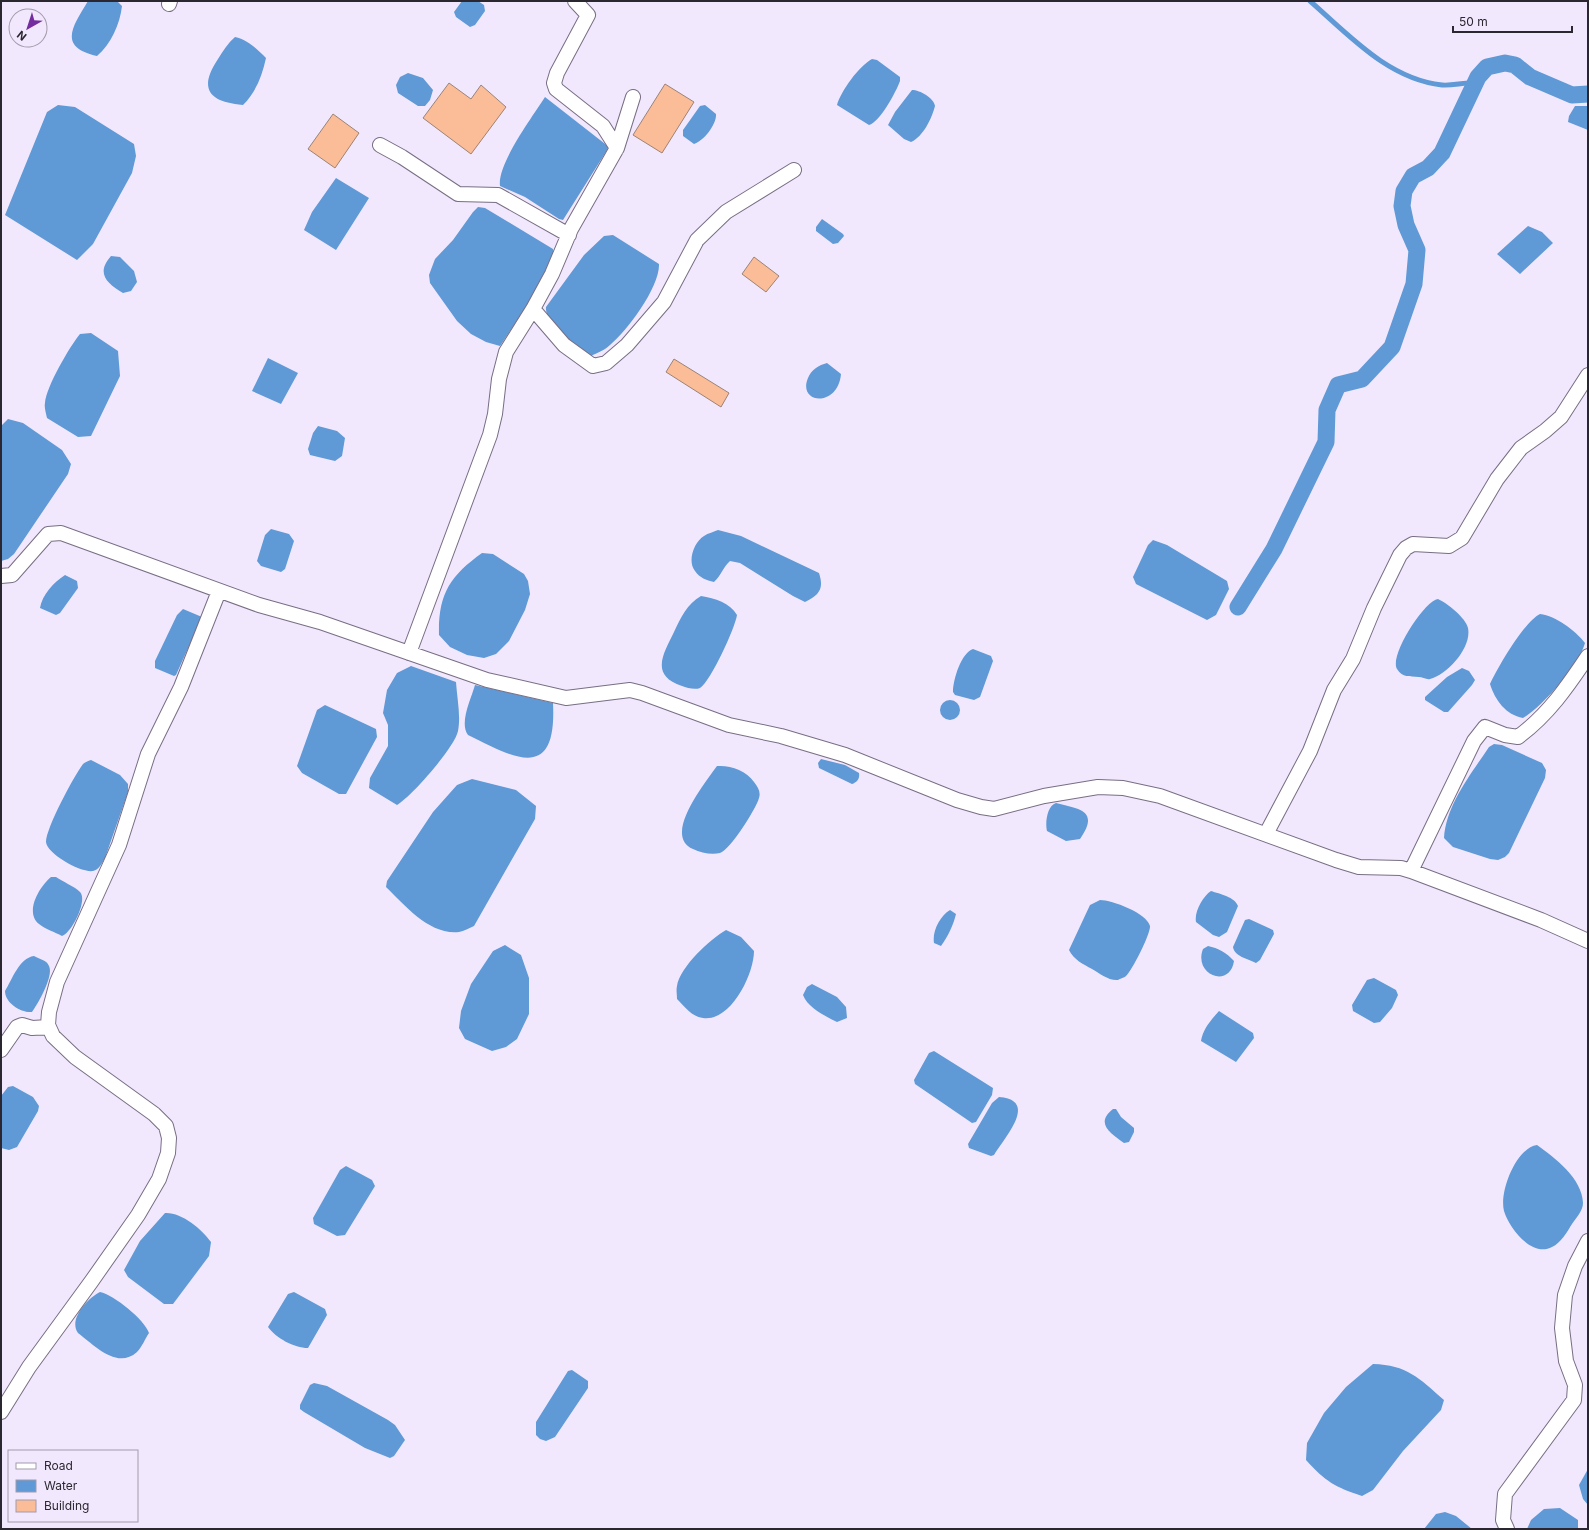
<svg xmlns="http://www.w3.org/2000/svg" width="1589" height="1530" viewBox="0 0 1589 1530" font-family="Inter,sans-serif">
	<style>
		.water { fill: #5f99d6 }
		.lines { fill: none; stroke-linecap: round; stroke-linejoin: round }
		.stream { stroke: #5f99d6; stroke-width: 5 }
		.canal { stroke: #5f99d6; stroke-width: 17 }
		.building { fill: #fbbc98; stroke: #9c8376 }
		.street-casing { stroke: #786e84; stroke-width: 16 }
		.street { stroke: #fff; stroke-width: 14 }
	</style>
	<rect width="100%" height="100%" fill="#f2e8fd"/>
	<path class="water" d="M88,1H117L122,6C120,24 111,44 97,56C57,47 73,26 88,1Z
		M462,1H478L484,5L485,11L475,25L470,27L456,17L454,12Z
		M235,37C248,40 257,49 266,58C262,76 256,92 243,105C209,102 198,89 218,59C223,51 228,43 235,37Z
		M872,59L877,60L900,77V81C896,92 880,122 869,125L837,105C841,91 859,66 872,59Z
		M408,73L423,78L433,90L430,100L425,106H418L398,93L396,85L400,77Z
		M912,90C920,90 934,98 935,106C932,118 923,137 911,142L904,139L888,125L895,112Z
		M545,97L609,147L563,220L559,219L525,197L500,186C497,164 533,116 545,97Z
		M58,105L75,107L134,144L136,156L132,173L93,244L77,260L5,215L47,112Z
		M705,105L716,114C717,124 704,141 694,144L683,136V130L700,106Z
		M1575,106H1588V130L1568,122L1569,116Z
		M336,178L369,198L336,250L304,230L312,212Z
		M478,207L485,208L553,249L554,255L543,281L500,346L486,342L471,334L457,321L430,283L429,275L435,259L453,240L473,212Z
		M822,219L843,234L844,236L838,243L833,244L816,231V227Z
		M1528,226L1542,232L1553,243L1520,274L1497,254Z
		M613,235L659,264C660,287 627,331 610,345C605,350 597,353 591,356C578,349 544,323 546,307L584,255L604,236Z
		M111,256L120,257L134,271L137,282L131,291L123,293C106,283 96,273 111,256Z
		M91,333L118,351L120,376L91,436L78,437L47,418C46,413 44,407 45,403C46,387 70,346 80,334Z
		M268,358L298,373L281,404L252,391Z
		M827,363L841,374C838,408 797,404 808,378C811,370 819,365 827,363Z
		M8,419L23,423L62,450L71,464L68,474L14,554L8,559L1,561V426Z
		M318,426L337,431L345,438L342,456L335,461L310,455L308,449L313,433Z
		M271,529L289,534L294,541L285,569L281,572L261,566L257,561L265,535Z
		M718,530L741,536L819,573C824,588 820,595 805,602L793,596L740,563L730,561C723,567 721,576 714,582C706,580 700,578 695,571C687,561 694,542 704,536C708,533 714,532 718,530Z
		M1153,540L1167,545L1227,581L1229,589L1216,615L1207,620L1136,584L1133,577L1148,545Z
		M482,553L493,554L524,574L528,581L530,594L525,610L509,641L496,654L484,658L467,655L450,647L439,635C438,594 450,576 482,553Z
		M65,575L77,581L78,588L60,613L56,615L40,608C42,595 54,582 65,575Z
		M701,596C715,598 730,603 737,615C735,628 711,681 700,688C695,690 687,688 682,686C649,675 664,653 674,632C681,617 687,604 701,596Z
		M1438,599C1447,603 1466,618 1468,628C1472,647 1448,674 1430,679C1427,680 1422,677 1419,677C1409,676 1403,678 1397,669C1389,656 1424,601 1438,599Z
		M183,609L202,617L176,675L174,676L155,668V661L177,615Z
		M1540,614C1556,616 1575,630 1585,643C1579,665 1543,706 1523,718C1506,715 1495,700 1490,684C1498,667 1524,622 1540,614Z
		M973,649L991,656L993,661L980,697L974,700L955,695L953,692C953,680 961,653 973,649Z
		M411,666L456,682C457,698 461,716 458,731C455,747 411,797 397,805L369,788L370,778L388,746V725L383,713L387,690L397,673Z
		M1462,668L1469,671L1475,680L1472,685L1448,712H1444L1425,700V697L1447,677Z
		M475,685L553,703C557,782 516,759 468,735C459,723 471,699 475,685Z
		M940 710a10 10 0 1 1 20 0a10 10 0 1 1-20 0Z
		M325,705L376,729L377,737L346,794H339L302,773L297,766L317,710Z
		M1494,744L1502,745L1542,763L1546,770L1545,778L1509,853L1505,857L1498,860L1490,859L1453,847L1444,838C1446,805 1471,774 1489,747Z
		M821,759L845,765L859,773C860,779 857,782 852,784L819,768L818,763Z
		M91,760L120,775L128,784V792L105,858C102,863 99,870 93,871C81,873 47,854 46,842C46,828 74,776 83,764C85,762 88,761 91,760Z
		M717,766C730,765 746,770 754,782C758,787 761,792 759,798C756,809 730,850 720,853C712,855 701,853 693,849C662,836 705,783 717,766Z
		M472,779L516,790L536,806L535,819L474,926C469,928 464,931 459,932C429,935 406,906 386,887L387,881L433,812L457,785Z
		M1056,803C1079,809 1100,810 1080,839L1066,841L1047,831C1045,823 1047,806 1056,803Z
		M51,877H56C63,882 74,886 80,892C88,900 72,933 62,936C55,932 45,929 39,924C24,912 40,886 51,877Z
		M1211,891C1220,894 1235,897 1238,906L1227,932L1219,937L1213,935L1196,922C1194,912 1203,896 1211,891Z
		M1100,900C1112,900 1147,913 1150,926C1151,933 1132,971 1126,976C1125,977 1120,979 1118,980C1109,981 1099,973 1092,969C1083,964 1074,960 1069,950L1090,905Z
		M950,910L956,914C953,926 948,936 941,946L934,943C932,931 940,916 950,910Z
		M1249,919L1273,930L1274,934L1260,960L1256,963C1248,959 1234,956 1233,947L1245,920Z
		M726,930L741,937L754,951C754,974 731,1022 703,1018C692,1017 684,1006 677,999C677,994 676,990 677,986C680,967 710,939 726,930Z
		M505,945L521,955L529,978V1014L517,1039L506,1047L492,1051L465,1039L459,1028L461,1011L471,984L493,951Z
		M1208,946C1218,948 1227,953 1234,961C1230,989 1193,975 1203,949Z
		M34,956C39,959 47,960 49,966C54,976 38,1004 32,1012C21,1013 5,1003 5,991C12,980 19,958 34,956Z
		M1374,978L1396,990L1398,995L1392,1008L1380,1022L1374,1023L1353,1011L1352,1005L1367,980Z
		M812,984L837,997L846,1007L847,1018L837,1022C825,1016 808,1008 803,995L807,987Z
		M1219,1011L1253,1033L1254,1038L1236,1062L1201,1041C1203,1029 1211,1020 1219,1011Z
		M934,1051L993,1088L992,1095L976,1122L972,1123L915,1084L914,1080L929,1053Z
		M13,1086L33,1097L39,1106L38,1111L17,1147L9,1150L1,1148V1096L8,1087Z
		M999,1097C1039,1100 1005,1137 994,1155L991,1156L969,1148L968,1144L992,1103Z
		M1113,1109H1116L1121,1117L1134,1128V1132L1129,1142L1124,1143C1112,1134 1094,1124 1113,1109Z
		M1537,1145C1555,1158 1582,1178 1583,1203C1583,1211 1576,1218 1572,1224C1567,1232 1561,1243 1552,1247C1532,1258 1509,1228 1504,1211C1499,1192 1516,1148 1537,1145Z
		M346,1166L372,1180L375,1186L345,1235L337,1236L314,1224L313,1218L340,1170Z
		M165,1213C181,1212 202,1229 211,1242L209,1256L173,1304H164L128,1277L124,1270L140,1241Z
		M100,1292C114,1295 145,1320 149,1333C145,1339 142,1347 137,1352C117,1370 94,1345 78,1333C68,1319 88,1298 100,1292Z
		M294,1292L325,1309L327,1315L308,1348C294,1348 276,1338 268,1327L288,1294Z
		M1373,1364C1407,1365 1419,1378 1444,1400L1441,1410L1403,1451L1373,1490L1362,1496C1335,1487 1326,1482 1306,1460L1307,1443L1324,1413L1346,1387Z
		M572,1370L588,1381V1388L555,1437L546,1441L540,1439L536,1435V1422L568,1371Z
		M314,1383L327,1386L388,1420L395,1425L405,1440L394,1456L390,1458L365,1448L304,1412L300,1409V1405L310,1385Z
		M1588,1469V1505L1583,1499L1579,1485Z
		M1560,1508L1578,1520V1529H1527L1531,1520L1544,1509Z
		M1445,1512L1456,1516L1472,1529H1424L1436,1514Z"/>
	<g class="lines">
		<path class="stream" d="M1310,1C1349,35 1388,79 1442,85C1453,86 1464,82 1475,83"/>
		<path class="canal" d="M1238,607L1274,549L1326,442L1327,410L1338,385L1362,379L1392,347L1414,284L1417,250L1406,225L1402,206L1404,191L1413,176L1428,168L1442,153L1478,77L1487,67L1505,63L1515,65L1530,77L1572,95L1588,94"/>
	</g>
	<path class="building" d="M449,83L471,99L481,85L506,107L471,154L423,118Z
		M665,84L694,102L662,153L633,135Z
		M333,114L359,133L335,168L308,149Z
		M754,257L779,276L766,292L742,274Z
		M674,359L729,393L721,407L666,372Z"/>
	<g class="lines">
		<defs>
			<path id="street" d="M575,1L588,15L557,73L554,83L556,89L603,126L617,148
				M169,4L170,1
				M380,145L402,157L458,194L498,195L569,235
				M533,309L564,345L593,366L606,363L627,345L664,302L697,240L726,212L794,170
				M1,576L12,575L48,534L61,533L259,605L320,622L487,680L566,698L630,690L642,693L729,725L781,736L845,755L957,800L981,807L994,809L1044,796L1098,787L1123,788L1160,796L1336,860L1359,867L1401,868L1411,871L1541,920L1588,941
				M409,653L490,435L495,414L499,379L506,352L533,309L552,274L571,229L617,148L633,97
				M1266,834L1310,751L1334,690L1353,659L1374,608L1400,555L1406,548L1413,544L1449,546L1462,538L1497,479L1521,448L1545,431L1561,417L1588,375
				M1411,871L1474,741L1485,727L1505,735L1518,737C1548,715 1568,686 1588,656
				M1,1050L17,1027L22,1025L32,1028L49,1027
				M1,1412L29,1367L91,1282L138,1215L159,1179L168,1153L169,1138L166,1126L154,1114L75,1057L53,1036L48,1025L49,1012L57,982L119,845L148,754L181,687L219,591
				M1507,1529L1503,1520L1505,1494L1574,1400L1575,1385L1566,1361L1562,1328L1565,1295L1575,1266L1588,1241"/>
		</defs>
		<use href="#street" class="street-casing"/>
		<use href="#street" class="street"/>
	</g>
	<rect width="1589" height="1530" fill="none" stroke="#2b2730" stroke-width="4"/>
	<rect x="8" y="1450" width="130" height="72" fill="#f2e8fd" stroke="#a29bab"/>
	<rect x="16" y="1463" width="20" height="6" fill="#ffffff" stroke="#a29bab"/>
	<text x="44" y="1470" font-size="12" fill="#2b2730">Road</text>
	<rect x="16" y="1480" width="20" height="12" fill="#5f99d6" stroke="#a29bab"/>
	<text x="44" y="1490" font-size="12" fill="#2b2730">Water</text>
	<rect x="16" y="1500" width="20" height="12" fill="#fbbc98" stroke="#a29bab"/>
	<text x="44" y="1510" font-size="12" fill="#2b2730">Building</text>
	<g transform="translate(28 28) rotate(219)"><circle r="19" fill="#f2e8fd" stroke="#a29bab"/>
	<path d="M0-3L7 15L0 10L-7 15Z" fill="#742c9f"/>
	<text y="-6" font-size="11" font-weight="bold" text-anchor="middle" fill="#2b2730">N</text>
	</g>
	<path d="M1453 26v6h119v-6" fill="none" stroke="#2b2730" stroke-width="2"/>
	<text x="1459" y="26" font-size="12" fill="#2b2730" stroke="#f2e8fd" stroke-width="3" paint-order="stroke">50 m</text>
</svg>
